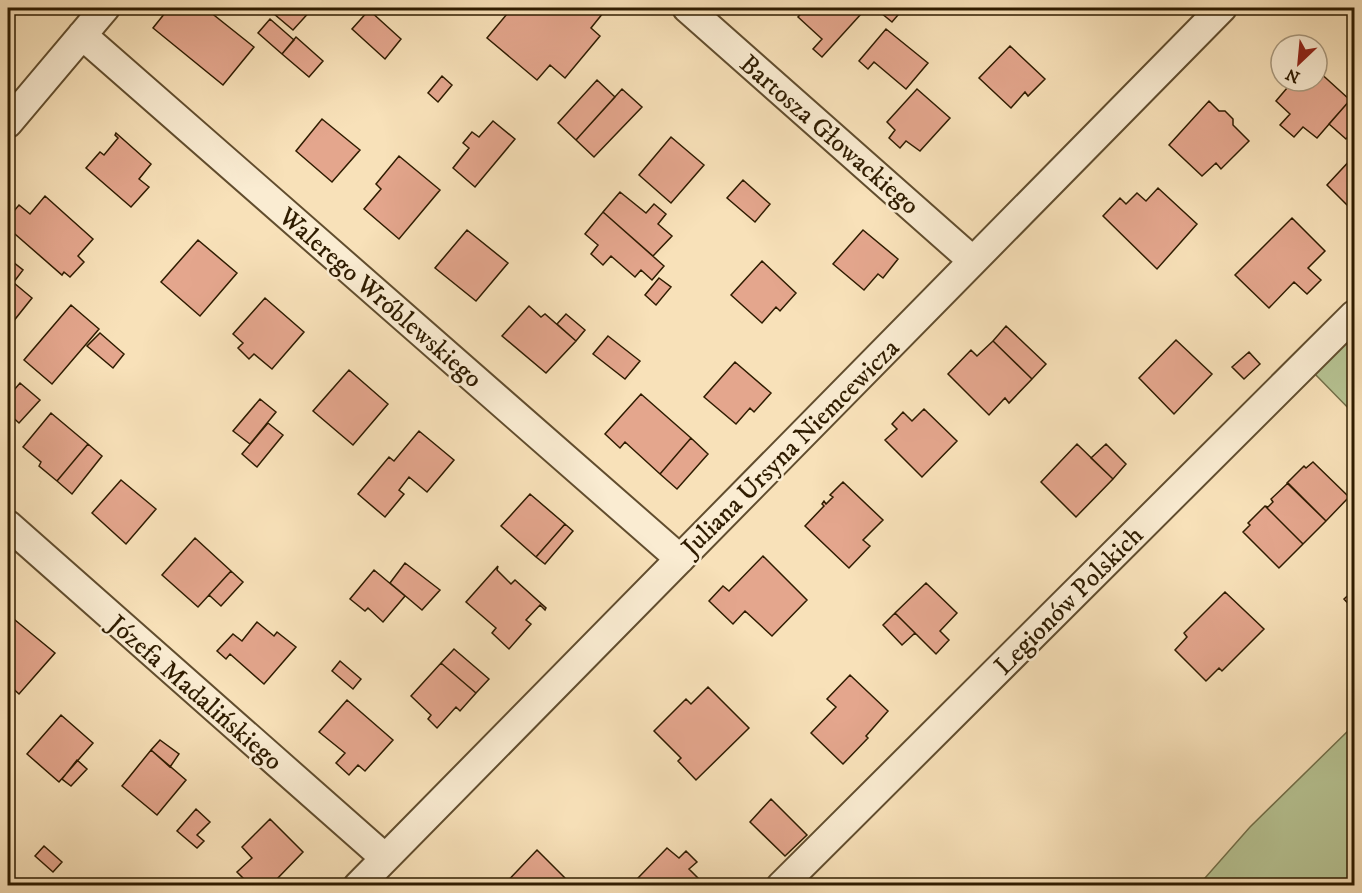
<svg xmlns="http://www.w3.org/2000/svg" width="1362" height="893" viewBox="0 0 1362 893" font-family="'IM FELL DW Pica',serif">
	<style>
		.green { fill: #b7c494; stroke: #73704a; stroke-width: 1.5 }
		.building { fill: #e4a68d; stroke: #2f1c00; stroke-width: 1.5 }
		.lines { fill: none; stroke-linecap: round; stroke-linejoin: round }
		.minor-casing { stroke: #614d2e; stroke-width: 32 }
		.minor { stroke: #faecd2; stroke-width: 28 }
		.labels { text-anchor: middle; stroke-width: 5; stroke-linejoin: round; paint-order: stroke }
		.street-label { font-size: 26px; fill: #2f1c00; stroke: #faecd2 }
	</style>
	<rect width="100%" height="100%" fill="#f8e1b9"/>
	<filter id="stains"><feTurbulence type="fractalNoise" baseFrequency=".00333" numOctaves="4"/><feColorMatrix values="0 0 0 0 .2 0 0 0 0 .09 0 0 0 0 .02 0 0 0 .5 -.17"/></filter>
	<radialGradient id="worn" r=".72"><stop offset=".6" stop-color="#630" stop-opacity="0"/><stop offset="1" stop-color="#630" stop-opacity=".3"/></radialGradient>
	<path class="green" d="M1354,330V414L1313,372Z
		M1354,725V885H1195L1205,878L1250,827Z"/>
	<path class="building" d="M169,8H205L254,47L223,85L153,28Z
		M267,8H313L293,30Z
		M512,8H533L539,12L542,8H597L603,13L591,28L600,36L565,78L550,65L537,80L487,38Z
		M806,8H854L861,14L822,57L813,49L822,39L798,17Z
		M875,8H904L892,22Z
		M8,9L15,15L8,25Z
		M369,10L401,39L385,59L352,29Z
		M270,19L294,40L282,54L258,33Z
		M886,29L928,63L906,89L874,62L868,69L859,61Z
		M296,37L323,61L309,77L282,54Z
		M1010,46L1045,79L1028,96L1025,92L1011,108L979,78Z
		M1317,70L1350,100L1317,138L1303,127L1294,137L1280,125L1290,114L1276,101L1293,81H1317Z
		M442,76L452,85L438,102L428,93Z
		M597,80L615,97L576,140L558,123Z
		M622,89L642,107L594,157L576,140Z
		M917,89L950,118L920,151L906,141L900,148L889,138L895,130L887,122Z
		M1350,100L1354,104V130L1346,139L1329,124Z
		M1209,101L1219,111H1225L1233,119V125L1249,141L1221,169L1216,163L1202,176L1169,145Z
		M322,119L360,150L332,182L296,151Z
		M493,121L515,139L475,187L453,168L469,148L463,143L472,132L479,137Z
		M116,133L151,164L139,179L149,187L131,207L86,168L100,152L104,155L118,138L115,135Z
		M671,137L704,165L671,203L639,175Z
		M399,156L440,190L399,239L364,209L381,189L376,184Z
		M1354,156V212L1327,185Z
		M743,180L770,204L755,222L727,198Z
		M1158,188L1197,224L1157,269L1103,216L1120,198L1126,204L1137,193L1146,201Z
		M620,192L646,213L654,204L666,214L658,224L672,236L653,256L603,212Z
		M45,196L93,239L78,256L84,262L70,277L64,272L62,275L8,228V218L19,205L30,214Z
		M603,212L664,266L652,280L641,270L635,277L611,256L603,265L591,254L598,245L585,234Z
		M1292,218L1325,251L1308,268L1321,280L1307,294L1294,282L1269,308L1235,275Z
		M467,230L508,263L476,301L435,268Z
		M863,230L898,259L883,278L878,274L864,290L833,264Z
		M198,240L237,273L200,316L161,282Z
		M8,258L23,270L13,283L8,278Z
		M762,261L796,293L780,311L776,307L762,323L731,295Z
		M8,278L32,298L8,328Z
		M659,278L671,287L656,305L645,295Z
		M265,298L304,332L272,369L254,354L249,359L238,348L243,343L233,334Z
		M71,305L99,329L52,384L24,360Z
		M529,306L541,317L545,314L576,341L546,373L502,336Z
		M566,314L585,330L576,341L557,324Z
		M1006,326L1046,364L1032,379L993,341Z
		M100,333L124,354L113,368L87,346Z
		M608,336L640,361L625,379L593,354Z
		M1176,340L1212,374L1174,414L1139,378Z
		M993,341L1032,379L1009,403L1005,398L989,415L948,374L971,350L977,356Z
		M1249,352L1260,364L1244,379L1232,367Z
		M735,362L771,393L754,412L750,408L736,424L704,397Z
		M349,370L388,404L353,445L313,411Z
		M20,383L40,400L19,423L8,413V397Z
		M641,394L691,438L660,474L625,442L620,448L605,434Z
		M260,399L276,412L250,444L233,431Z
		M924,409L957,441L922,477L885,440L897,429L892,424L903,412L912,421Z
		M51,413L88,444L57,481L39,466L41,462L23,447Z
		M268,423L283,435L257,467L242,454Z
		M419,431L454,460L427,492L409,477L399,490L404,494L385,517L358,494L389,457L394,461Z
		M691,438L708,454L677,489L660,474Z
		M88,444L102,456L72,494L57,481Z
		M1077,444L1113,479L1076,517L1041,482Z
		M1106,444L1126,464L1113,479L1091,458Z
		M1313,462L1349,497L1326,521L1287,483L1304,466L1306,468Z
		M121,480L156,509L126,544L92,513Z
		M843,482L883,520L863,540L870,546L849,568L805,526L824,506L822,504L824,501L826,504L833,497L830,495Z
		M1288,483L1326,521L1303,544L1265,506L1268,507L1273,502L1271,499Z
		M530,494L565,524L536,557L501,526Z
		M1265,506L1303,544L1279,568L1243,532L1250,525L1248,523Z
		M565,524L573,531L545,564L536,557Z
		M195,538L231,571L198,607L162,575Z
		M763,556L807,600L772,636L745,611L733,624L709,601L723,586L729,591Z
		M405,563L440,590L422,610L390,583Z
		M498,566L497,570L511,584L515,580L546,608L545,610L540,605L526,620L531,624L509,649L492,633L496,628L466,602Z
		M374,570L405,596L383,622L368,608L365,611L350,599Z
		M231,571L243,582L221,606L209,595Z
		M926,583L957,613L940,631L949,640L936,654L895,613Z
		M1354,590V610L1344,599Z
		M1225,592L1264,629L1222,671L1219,668L1206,681L1175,650L1187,637L1184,633Z
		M895,613L915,633L902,645L883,625Z
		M15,620L55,653L19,694L8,684V628Z
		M257,622L274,636L277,632L296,647L264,684L230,654L226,659L217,651L233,634L242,641Z
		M454,649L489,679L476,693L441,663Z
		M340,661L361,679L353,689L332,671Z
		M441,663L476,693L460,711L456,707L437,728L428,719L431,715L411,696Z
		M850,675L888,711L866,736L868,738L843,764L811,733L836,707L827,699Z
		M708,687L749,728L696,780L678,761L681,758L654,731L686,699L691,704Z
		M347,700L393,740L365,771L358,765L349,775L336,763L345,753L319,732Z
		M61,715L93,743L59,782L27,754Z
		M160,740L179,754L170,767L151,750Z
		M151,750L186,780L157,815L122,786Z
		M77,760L87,769L71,786L62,779Z
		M771,799L807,835L785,856L750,822Z
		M196,809L210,822L197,835L204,841L197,848L177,831Z
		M270,819L303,852L276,880L283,886H251L237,872L252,858L242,847Z
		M44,846L62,862L53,872L35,856Z
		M667,848L679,858L686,851L697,862L689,869L706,886H646L638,878Z
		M537,850L573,886H503Z"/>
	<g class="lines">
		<defs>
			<path id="minor" d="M687,8L973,261
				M82,35L680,559
				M8,123L105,8
				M8,525L385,858
				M358,886L1222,8
				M781,886L1354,315"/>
		</defs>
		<use href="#minor" class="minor-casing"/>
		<use href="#minor" class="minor"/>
	</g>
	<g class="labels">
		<g class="street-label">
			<text transform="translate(830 134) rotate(41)" y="9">Bartosza Głowackiego</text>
			<text transform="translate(381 297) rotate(41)" y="9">Walerego Wróblewskiego</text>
			<text transform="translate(790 447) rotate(-45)" y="9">Juliana Ursyna Niemcewicza</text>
			<text transform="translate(1068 600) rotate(-45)" y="9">Legionów Polskich</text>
			<text transform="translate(196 692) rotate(41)" y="9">Józefa Madalińskiego</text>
		</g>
	</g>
	<rect width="1362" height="893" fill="none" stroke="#f8e1b9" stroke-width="30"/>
	<rect x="9" y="9" width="1344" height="875" fill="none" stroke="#2f1c00" stroke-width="3"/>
	<rect x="15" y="15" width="1332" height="863" fill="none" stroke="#2f1c00" stroke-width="1.5"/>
	<g transform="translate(1299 63) rotate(206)"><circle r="28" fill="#faecd2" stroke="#a9997e" stroke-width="1.5"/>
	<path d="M0-4.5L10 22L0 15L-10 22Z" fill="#8f2418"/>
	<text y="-9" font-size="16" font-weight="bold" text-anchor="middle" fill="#2f1c00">N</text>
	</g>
	<rect width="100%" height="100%" filter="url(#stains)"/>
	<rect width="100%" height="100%" fill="url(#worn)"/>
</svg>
